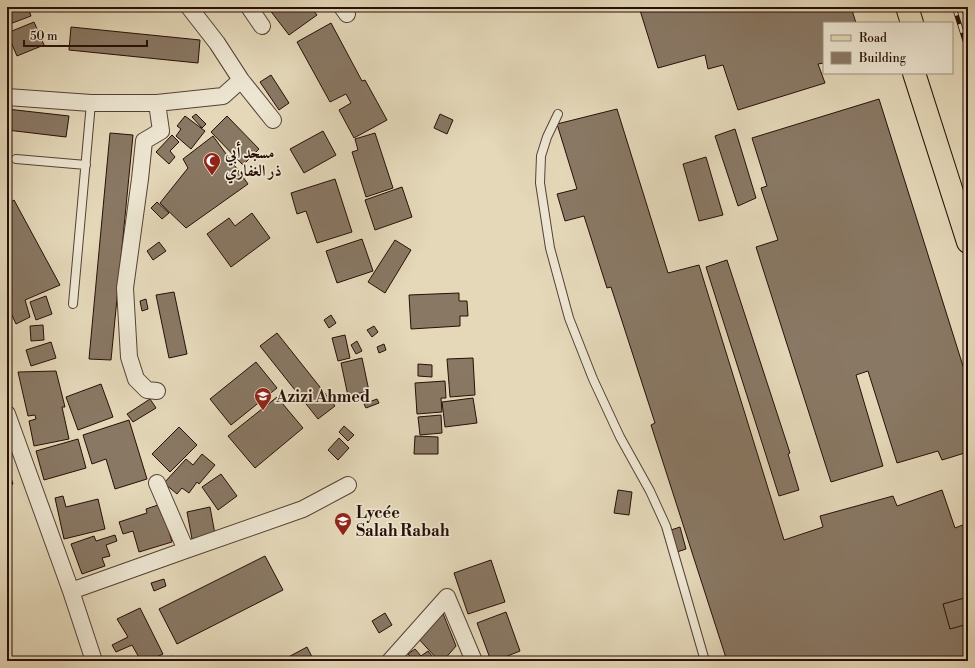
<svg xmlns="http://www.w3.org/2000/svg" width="975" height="668" viewBox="0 0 975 668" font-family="'Libre Bodoni',Amiri,serif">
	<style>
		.building { fill: #897864; stroke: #270f07 }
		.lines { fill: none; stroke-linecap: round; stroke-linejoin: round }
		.lane-casing { stroke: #564134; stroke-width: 10 }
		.street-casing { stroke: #564134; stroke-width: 18 }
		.primary-casing { stroke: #270f07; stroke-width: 24 }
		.lane { stroke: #ede6d2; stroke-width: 8 }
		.street { stroke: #ede6d2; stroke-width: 16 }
		.primary { stroke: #e4d8b9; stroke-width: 22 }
		.rail-casing { stroke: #270f07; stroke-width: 4.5 }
		.rail { stroke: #ede6d2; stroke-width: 3; stroke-dasharray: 9; stroke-linecap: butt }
		.labels { text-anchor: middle; stroke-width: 3.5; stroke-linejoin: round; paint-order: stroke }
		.poi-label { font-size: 16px; font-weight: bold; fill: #270f07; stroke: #ede6d2; text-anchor: start }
	</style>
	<rect width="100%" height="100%" fill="#e4d8b9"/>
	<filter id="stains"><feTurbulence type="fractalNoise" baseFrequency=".005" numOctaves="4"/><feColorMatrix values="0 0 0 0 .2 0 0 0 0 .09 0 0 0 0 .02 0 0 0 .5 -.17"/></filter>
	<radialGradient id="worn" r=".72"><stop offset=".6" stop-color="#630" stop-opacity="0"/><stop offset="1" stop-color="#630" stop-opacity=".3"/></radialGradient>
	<path class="building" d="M7,7H28L31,16L7,25Z
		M272,7H317L313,10L317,15L289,35L269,9Z
		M639,7H851L856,23H824V63L818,64L825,83L738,110L723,65L708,69L705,55L658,68Z
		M34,22L44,45L17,56L7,33Z
		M331,23L362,81L365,80L387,120L354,138L339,110L351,103L346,94L330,102L297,42Z
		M71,27L200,40L198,63L69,50Z
		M271,75L289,103L279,110L260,82Z
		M879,99L968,382V452L942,460L938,451L897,463L868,371L856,375L883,466L831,482L756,247L778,240L761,188L767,186L752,138Z
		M7,109L69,116L66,137L7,130Z
		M617,109L668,273L699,265L784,540L823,527L820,516L893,496L897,506L942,490L955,528L968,523V661H727L651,425L655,423L611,287L607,288L584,216L565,221L557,194L577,189L557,124Z
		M196,114L206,124L202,128L192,117Z
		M440,114L453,120L447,134L434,128Z
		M185,116L205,131L191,149L176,136L181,129L177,126Z
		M227,116L259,149L243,165L211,132Z
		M735,129L756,198L738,206L715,136Z
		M323,131L336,155L304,173L290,149Z
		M110,133L133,135L111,360L89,359Z
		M375,133L393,188L366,197L352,152L358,150L355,139Z
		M172,135L179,142L170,151L175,157L169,164L156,152Z
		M213,136L248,184L186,228L160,203L188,168L183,159Z
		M706,157L723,215L699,221L683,164Z
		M335,179L352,232L317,243L306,211L297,214L291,193Z
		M402,187L412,217L375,230L365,200Z
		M14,200L60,285L25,300L30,317L16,324L7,304V205Z
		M157,202L169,213L162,219L151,208Z
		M252,213L270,238L231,267L207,234L229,218L235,226Z
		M362,239L373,271L337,283L326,251Z
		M395,240L411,250L385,293L368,282Z
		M159,242L166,251L153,260L147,251Z
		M727,260L790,453L788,454L799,490L779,496L706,267Z
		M174,292L187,354L169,358L156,295Z
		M459,293V301H467L468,316H460V326L411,329L409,295Z
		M46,296L52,314L36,320L30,302Z
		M146,299L148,309L142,311L140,301Z
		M331,315L336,323L329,328L324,320Z
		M43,325L44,340L31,341L30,326Z
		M374,326L378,332L372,337L367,330Z
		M277,333L335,406L318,419L260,346Z
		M345,335L350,358L338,361L332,338Z
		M357,341L362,351L356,354L351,345Z
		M51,342L56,358L31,366L26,350Z
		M384,344L386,350L379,353L377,347Z
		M362,358L369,391L348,396L341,363Z
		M473,358L475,395L450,397L447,359Z
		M256,362L277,388L231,425L210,399Z
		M418,364L432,365V377L418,376Z
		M56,371L65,407H62L69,439L34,446L29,421L36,419L35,415L28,416L18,372Z
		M445,381L446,398H441L442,412L417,414L415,383Z
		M101,384L113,417L78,430L66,397Z
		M277,397L303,428L255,468L228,436Z
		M473,398L477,423L445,427L442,402Z
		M150,399L156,408L133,422L127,414Z
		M377,399L379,403L366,408L364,404Z
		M441,415L442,433L420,435L418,417Z
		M129,420L147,479L115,489L106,459L92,464L83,435Z
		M344,426L354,435L348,441L339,432Z
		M179,427L197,445L170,472L152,454Z
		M415,436L438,437V454H414Z
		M339,438L349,448L338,460L328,450Z
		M78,439L86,468L44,480L36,451Z
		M202,454L215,465L199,484L197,482L189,493L182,488L177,494L164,483L186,459L193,465Z
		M7,466L13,484L7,486Z
		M221,474L237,496L218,510L202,487Z
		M618,490L632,492L629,515L614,513Z
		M63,496L66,507L98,499L105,529L64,539L55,498Z
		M161,504L172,542L139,552L133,531L123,534L119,522L147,513L146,509Z
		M210,507L215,534L192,539L187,512Z
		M680,527L686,549L677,552L671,530Z
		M115,535L117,541L106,545L110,556L102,558L105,566L82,574L71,544L94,536L96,541Z
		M265,556L283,590L177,644L159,609Z
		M491,560L505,602L468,614L454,573Z
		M164,579L166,586L154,591L151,583Z
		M968,597V624L950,629L943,604Z
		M140,608L163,654L148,661H141L132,645L116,652L112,645L128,637L117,619Z
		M442,611L456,646L443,661H439L415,635Z
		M506,612L520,651L495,661H491L477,623Z
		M385,613L392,625L379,633L372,621Z
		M307,647L314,661H281Z
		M415,649L421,656L428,651L436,661H414L408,654Z
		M403,652L411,661H393Z
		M172,656L175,661H163Z"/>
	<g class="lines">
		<defs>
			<path id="lane" d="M558,114L547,137L541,156L540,183L550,248L569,318L593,379L620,437L650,491L666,526L705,661
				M16,159L86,165
				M73,304L91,103"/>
			<path id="street" d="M189,7L217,43L241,80L273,120
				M249,7L262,26
				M342,7L347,14
				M7,97L91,103H157L223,96L241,80
				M157,391L147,390L136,379L129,357L125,288L140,179L144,141L161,131L157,103
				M7,414L71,591L94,661
				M157,483L186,550
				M71,591L186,550L303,509L348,485
				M390,661L447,597L474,661"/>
			<path id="primary" d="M907,7L912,23
				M914,73L968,242"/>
		</defs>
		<use href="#lane" class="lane-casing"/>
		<use href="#street" class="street-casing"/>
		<use href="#primary" class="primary-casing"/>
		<use href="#lane" class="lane"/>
		<use href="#street" class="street"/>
		<use href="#primary" class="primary"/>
		<defs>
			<path id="rail" d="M954,7L968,51
				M963,7L968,22"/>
		</defs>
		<use href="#rail" class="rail-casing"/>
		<use href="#rail" class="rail"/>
	</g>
	<defs>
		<symbol id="mosque-pin" viewBox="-11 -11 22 30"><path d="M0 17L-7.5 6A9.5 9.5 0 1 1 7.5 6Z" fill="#8f2418" stroke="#ede6d2"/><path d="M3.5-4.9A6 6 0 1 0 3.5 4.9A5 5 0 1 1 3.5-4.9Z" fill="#fff"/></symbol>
		<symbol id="school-pin" viewBox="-11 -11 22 30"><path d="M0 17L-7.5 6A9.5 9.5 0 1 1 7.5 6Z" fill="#8f2418" stroke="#ede6d2"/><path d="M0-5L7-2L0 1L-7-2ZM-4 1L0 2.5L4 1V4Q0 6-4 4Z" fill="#fff"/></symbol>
	</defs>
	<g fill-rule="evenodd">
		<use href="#mosque-pin" x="202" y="151" width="20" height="27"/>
		<use href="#school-pin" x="253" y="386" width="20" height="27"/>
		<use href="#school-pin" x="333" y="511" width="20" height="27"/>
	</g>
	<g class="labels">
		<g class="poi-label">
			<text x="225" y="158">مسجد أبي<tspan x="225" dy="18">ذر الغفاري</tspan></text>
			<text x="276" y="402">Azizi Ahmed</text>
			<text x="356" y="518">Lycée<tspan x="356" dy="18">Salah Rabah</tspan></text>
		</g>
	</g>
	<rect width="975" height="668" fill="none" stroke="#e4d8b9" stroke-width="24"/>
	<rect x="8" y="8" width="959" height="652" fill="none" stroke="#270f07" stroke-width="2"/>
	<rect x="12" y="12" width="951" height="644" fill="none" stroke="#270f07"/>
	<rect x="823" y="22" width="130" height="52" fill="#ede6d2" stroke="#9e9081"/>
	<rect x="831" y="35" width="20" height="6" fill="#e4d8b9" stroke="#9e9081"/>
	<text x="859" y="42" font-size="12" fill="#270f07">Road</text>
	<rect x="831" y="52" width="20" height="12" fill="#897864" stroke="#9e9081"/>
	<text x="859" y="62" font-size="12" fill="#270f07">Building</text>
	<path d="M24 40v6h123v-6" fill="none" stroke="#270f07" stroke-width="2"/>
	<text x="30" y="40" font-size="12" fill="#270f07" stroke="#ede6d2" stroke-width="3" paint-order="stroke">50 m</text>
	<rect width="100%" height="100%" filter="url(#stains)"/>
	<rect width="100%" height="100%" fill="url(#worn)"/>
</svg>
